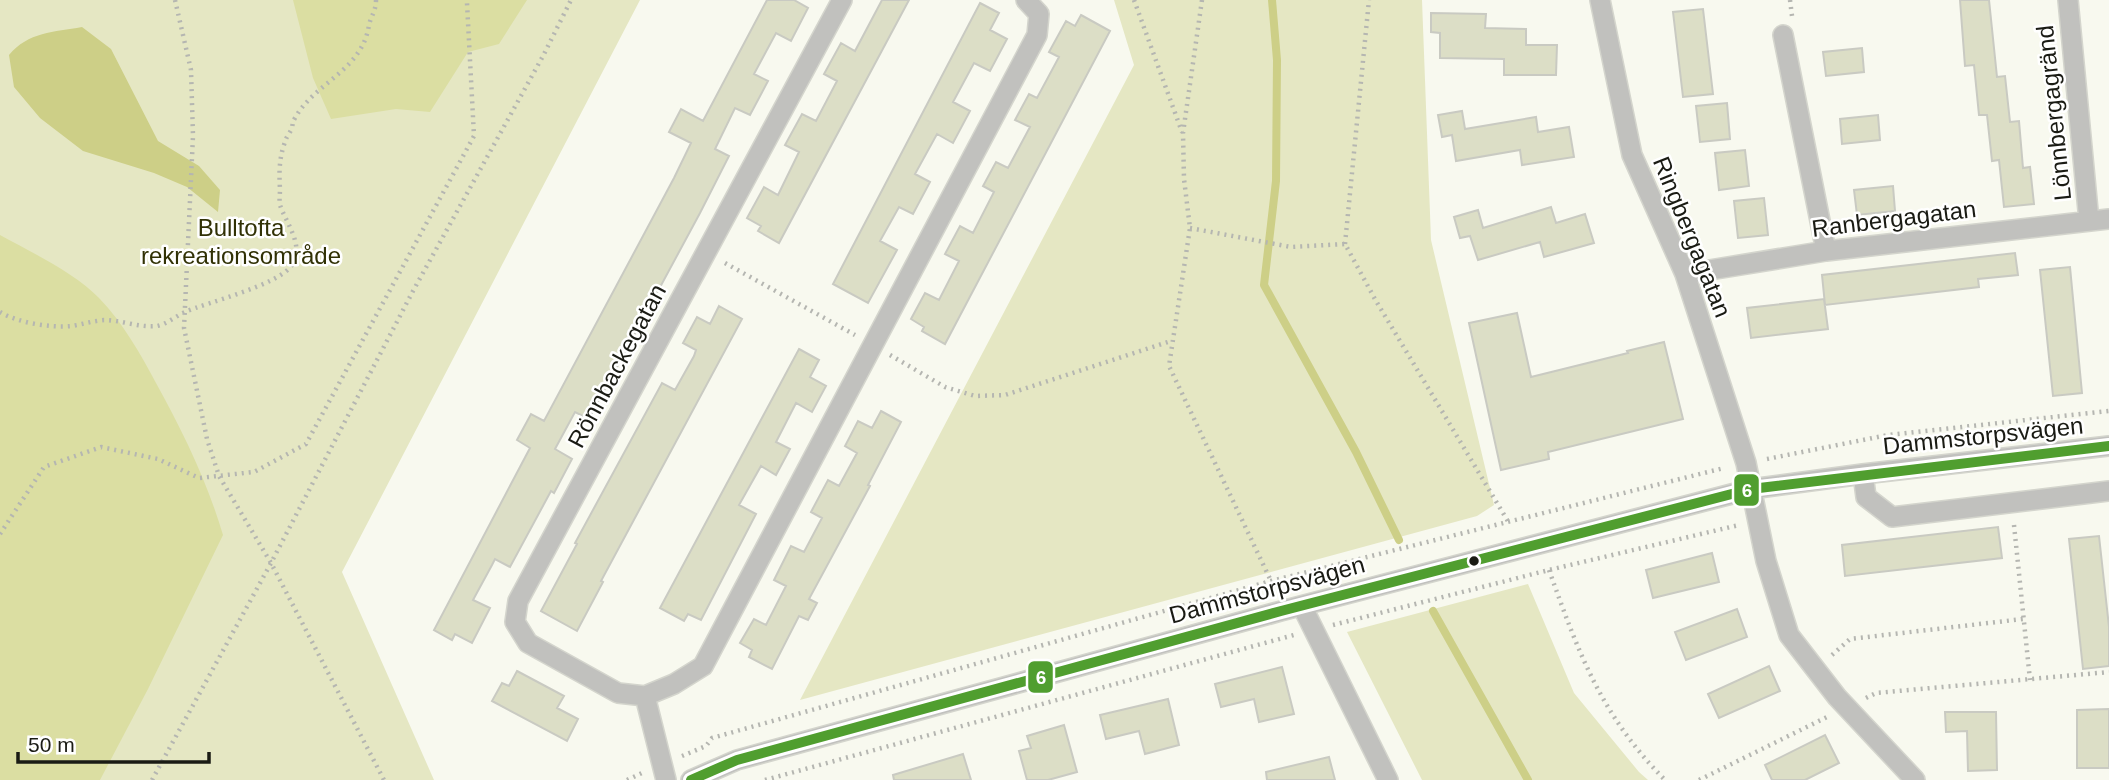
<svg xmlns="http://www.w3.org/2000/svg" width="2109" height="780" viewBox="0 0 2109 780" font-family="Arial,sans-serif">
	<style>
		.green { fill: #e5e7c3 }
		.forest { fill: #dbdea2 }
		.water { fill: #cdcf87 }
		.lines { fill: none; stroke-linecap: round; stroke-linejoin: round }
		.stream { stroke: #cdcf87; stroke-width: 8 }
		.building { fill: #dcdec6; stroke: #c9cac2; stroke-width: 2 }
		.minor-casing { stroke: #d4d5cd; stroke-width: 22 }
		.path { stroke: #b5b6b1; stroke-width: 4.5; stroke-dasharray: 2 5; stroke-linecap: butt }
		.minor { stroke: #c1c1be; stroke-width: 19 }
		.bus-1-casing { stroke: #fff; stroke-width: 16 }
		.bus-1 { stroke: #509e2f; stroke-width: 10 }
		.bus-dot { fill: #1a1b14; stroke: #fff; stroke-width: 2.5 }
		.labels { text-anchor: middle; stroke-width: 5; stroke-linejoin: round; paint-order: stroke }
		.street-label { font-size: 24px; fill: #1a1b14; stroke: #fff }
		.park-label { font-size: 24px; fill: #313105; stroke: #fff }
		.line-badge { stroke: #fff; stroke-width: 2.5 }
		.badge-label { font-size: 19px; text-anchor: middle; font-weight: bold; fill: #fff }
	</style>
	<rect width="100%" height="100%" fill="#f8f9ef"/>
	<path class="green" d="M0,0H640L342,572L434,780H0Z
		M1114,0H1422L1431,240L1494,505L1477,516L800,700L1134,65Z
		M1528,584L1574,693L1639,772L1648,780H1422L1347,632Z"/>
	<path class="forest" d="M293,0H527L499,44L468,52L430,112L396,109L331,119L313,78Z
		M0,235C31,252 75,273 99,298C123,323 140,353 156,383C183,432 207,481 223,535L148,689L100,780H0Z"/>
	<path class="water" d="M82,27L111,49L158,141L199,166L220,190L218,212L187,187L154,173L83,151L40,118L14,87L9,55C28,32 54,32 82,27Z"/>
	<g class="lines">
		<path class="stream" d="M1272,0L1277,60L1276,181L1264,285L1356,452L1399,540
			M1433,611L1528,780"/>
	</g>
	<path class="building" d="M767,0H794L808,8L791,41L776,33L754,74L768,81L750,115L735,108L715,149L729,156L700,213L589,419L575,412L555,449L572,459L554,493L551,491L510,567L495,559L492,565L473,600L490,608L472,643L455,634L452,640L434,630L530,448L517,440L531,414L544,421L674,178L691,143L669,132L681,109L703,121Z
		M882,0H909L779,243L758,231L761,226L747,218L764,187L778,195L799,152L785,145L802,114L816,121L837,81L824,74L841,43L855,51Z
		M1960,0H1989L1997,77L2005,76L2010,122L2019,121L2023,168L2030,167L2034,204L2004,207L1999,160L1992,161L1987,115H1979L1974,65L1965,66Z
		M980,3L999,13L990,30L1007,39L990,71L974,63L953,102L970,111L953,143L937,134L915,174L930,182L913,214L899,207L880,241L897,250L868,303L833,284Z
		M1703,9L1713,94L1683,97L1673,12Z
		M1431,13L1486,14L1485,28L1526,29V45H1557L1556,75H1504V59L1440,58V33L1431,32Z
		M1081,15L1110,31L945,344L922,331L924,327L911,319L925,293L939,300L959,261L945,254L960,226L973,233L994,192L983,186L996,162L1008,168L1030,127L1015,120L1029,94L1037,98L1059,57L1049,52L1066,21L1075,26Z
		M1862,48L1864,72L1826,76L1823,52Z
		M1727,103L1730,139L1700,142L1696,106Z
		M1462,111L1465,129L1536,117L1538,132L1569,127L1574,157L1522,165L1520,150L1456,161L1452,135L1442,137L1438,115Z
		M1878,115L1880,140L1842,144L1840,119Z
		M1745,150L1749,186L1719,190L1715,153Z
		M1893,186L1895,211L1857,215L1854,190Z
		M1764,198L1768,235L1738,238L1734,201Z
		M1551,207L1556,223L1585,214L1594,243L1544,257L1540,242L1478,260L1470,236L1460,238L1454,217L1478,210L1483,228Z
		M2015,253L2018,275L1978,279L1979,287L1825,305L1822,275Z
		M2070,267L2082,393L2053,396L2040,270Z
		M1824,299L1828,329L1751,338L1747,308Z
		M719,306L742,319L601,581L603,582L577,631L541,611L577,544L575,543L662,383L675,390L694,356L696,350L683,343L697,317L710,324Z
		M1517,313L1531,377L1628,353L1627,351L1664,342L1683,419L1548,452L1549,459L1501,470L1469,323Z
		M799,349L819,360L810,377L826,386L812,412L796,403L776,442L790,449L776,475L761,466L739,505L756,514L701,620L688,614L684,621L660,608Z
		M881,411L901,422L868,485L870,486L809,599L817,603L808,620L799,616L772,669L749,657L752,650L740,643L754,619L766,625L786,586L774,580L791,546L804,552L822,518L811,512L828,480L839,486L857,453L845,446L858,421L872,428Z
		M1998,527L2002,558L1845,576L1842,545Z
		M2099,536L2109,627V666L2083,669L2069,539Z
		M1712,553L1719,582L1653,598L1646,570Z
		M1737,609L1747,637L1686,660L1675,632Z
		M1769,666L1780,691L1719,718L1708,694Z
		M1282,667L1294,714L1259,722L1254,699L1221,707L1215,684Z
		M517,671L564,696L557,708L578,719L567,741L492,701L502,683L509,686Z
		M1168,699L1179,745L1145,754L1139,731L1106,739L1100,715Z
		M2109,709V768H2077V710Z
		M1945,712H1996L1997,770L1968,771L1967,731L1946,732Z
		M1064,725L1077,772L1048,780H1027L1019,751L1031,748L1027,736Z
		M1825,735L1839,763L1805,780H1772L1765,765Z
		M963,754L971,780H894L893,775Z
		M1329,757L1335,780H1267L1266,772Z"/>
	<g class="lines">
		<defs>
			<path id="minor" d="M842,0L518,601L515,622L528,643L618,693L645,696L674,684L703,666L1037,35L1039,14L1026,0
				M1600,0L1632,155L1685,274L1746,463L1766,561L1789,635L1837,697L1915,780
				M2068,0L2089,221
				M1783,35L1826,251
				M1685,274L1826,251L2109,219
				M1863,474L1866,497L1892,517L2109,491
				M1302,606L1388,780
				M645,696L666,780
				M691,780L737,760L1281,611L1751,489L1863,474L2109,446"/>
		</defs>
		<use href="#minor" class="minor-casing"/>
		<path class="path" d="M175,0L191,70L193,136L184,328L207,439L219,476L271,563L384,780
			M1134,0L1182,132
			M1202,0L1183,133L1184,179L1190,228L1169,366L1271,581
			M1790,0L1792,16
			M1190,228L1291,247L1345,244L1376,301L1509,523
			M1345,244L1369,0
			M725,263L855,335
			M0,312C18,323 51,328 72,326C83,324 93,321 104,320C121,320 140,328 157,326C167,324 176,316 185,312C208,302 279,285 292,265C305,246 286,223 280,205C279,200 280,195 280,189C279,173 279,158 285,142C286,137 290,133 292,128C293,123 292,123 295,118C315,82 362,71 369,25C371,16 376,11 376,0
			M890,355L945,387L975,396L1005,395L1171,341
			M1767,459L1888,435L2109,411
			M2014,525L2030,680
			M0,534L44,467L101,447L158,459L199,478L254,472L306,444L474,136L467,3L469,0
			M1549,570C1579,654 1601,715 1665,780
			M1333,625L1549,570L1739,525
			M1832,655L1850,639L2023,619
			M1866,698L1876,693L2109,672
			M682,756L706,746L712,738L1271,581L1724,468
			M152,780L271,563L413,291L543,56L571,0
			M627,780L642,773
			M765,780L1294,635
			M1699,780L1827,717"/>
		<use href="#minor" class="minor"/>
		<defs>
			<path id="bus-1" d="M691,780L737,760L1281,611L1751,489L2109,446"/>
		</defs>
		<use href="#bus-1" class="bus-1-casing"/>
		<use href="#bus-1" class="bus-1"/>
	</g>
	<circle class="bus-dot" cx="1474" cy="561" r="6"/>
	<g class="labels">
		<g class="street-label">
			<text transform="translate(2054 113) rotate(-96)" y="8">Lönnbergagränd</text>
			<text transform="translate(1894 219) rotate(-7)" y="8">Ranbergagatan</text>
			<text transform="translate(1692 237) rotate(68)" y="8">Ringbergagatan</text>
			<text transform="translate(617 366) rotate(-62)" y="8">Rönnbackegatan</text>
			<text transform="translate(1983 436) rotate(-6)" y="8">Dammstorpsvägen</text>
			<text transform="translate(1267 590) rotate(-15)" y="8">Dammstorpsvägen</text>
		</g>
		<g class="park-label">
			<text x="241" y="236">Bulltofta<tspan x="241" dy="28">rekreationsområde</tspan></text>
		</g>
	</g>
	<g class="line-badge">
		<rect x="1733" y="473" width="27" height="34" rx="7" fill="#509e2f"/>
		<rect x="1027" y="660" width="27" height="34" rx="7" fill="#509e2f"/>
	</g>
	<g class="badge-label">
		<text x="1747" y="497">6</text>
		<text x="1041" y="684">6</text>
	</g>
	<path d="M18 752v10h191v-10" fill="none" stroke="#1a1b14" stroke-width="3.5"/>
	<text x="28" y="752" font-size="21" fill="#1a1b14" stroke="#ffffff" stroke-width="5" paint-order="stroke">50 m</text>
</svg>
